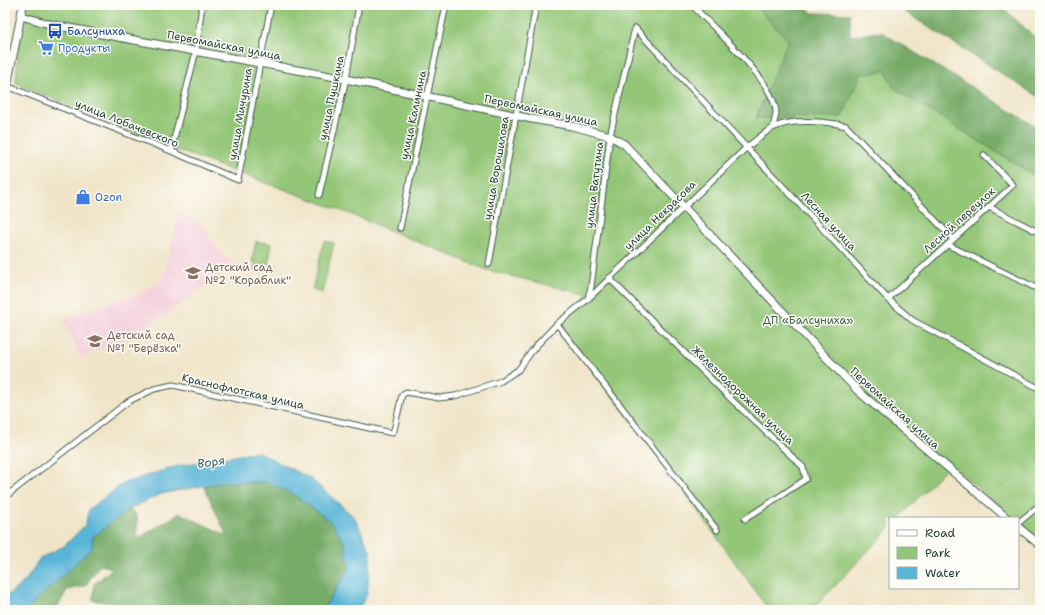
<svg xmlns="http://www.w3.org/2000/svg" width="1045" height="615" viewBox="0 0 1045 615" font-family="'Shantell Sans',sans-serif">
	<style>
		.built { fill: #f4cfdc }
		.green { fill: #93c676; stroke: #598255 }
		.forest { fill: #76ab67; stroke: #4a744e }
		.water { fill: #59b5d7; stroke: #3c7986 }
		.lines { fill: none; stroke-linecap: round; stroke-linejoin: round }
		.street-casing { stroke: #3e564a; stroke-width: 7 }
		.secondary-casing { stroke: #3e564a; stroke-width: 9 }
		.street { stroke: #fff; stroke-width: 5 }
		.secondary { stroke: #fff; stroke-width: 7 }
		.labels { text-anchor: middle; stroke-width: 3; stroke-linejoin: round; paint-order: stroke }
		.transit-label { font-size: 11px; fill: #164399; stroke: #fdfcf7; text-anchor: start }
		.street-label { font-size: 11px; fill: #1f3d34; stroke: #fdfcf7 }
		.shop-label { font-size: 11px; fill: #366cbe; stroke: #fdfcf7; text-anchor: start }
		.education-label { font-size: 11px; fill: #785e54; stroke: #fdfcf7; text-anchor: start }
		.park-label { font-size: 11px; fill: #3c5f44; stroke: #fdfcf7 }
		.water-label { font-size: 12px; font-style: italic; fill: #306165; stroke: #fdfcf7 }
	</style>
	<rect width="100%" height="100%" fill="#fdfcf7"/>
	<filter id="ink" filterUnits="userSpaceOnUse"><feTurbulence type="fractalNoise" baseFrequency=".025" numOctaves="2"/><feDisplacementMap in="SourceGraphic" scale="8" xChannelSelector="R" yChannelSelector="G"/><feConvolveMatrix kernelMatrix="1 2 1 2 8 2 1 2 1" color-interpolation-filters="sRGB"/></filter>
	<filter id="wash" filterUnits="userSpaceOnUse"><feTurbulence type="fractalNoise" baseFrequency=".012" numOctaves="4" result="noise"/><feDisplacementMap in="SourceGraphic" scale="16" xChannelSelector="R" yChannelSelector="G"/><feGaussianBlur stdDeviation="0.9" result="paint"/><feColorMatrix in="noise" values="0 0 0 0 0 0 0 0 0 0 0 0 0 0 0 0 0 1.4 0 .05"/><feComposite in="paint" operator="in"/></filter>
	<g filter="url(#wash)">
		<rect width="100%" height="100%" fill="#f0e5c9"/>
		<path class="built" d="M180,212L197,222L232,265L152,324L81,358L63,319L139,294L162,281Z"/>
		<path class="green" d="M23,5H754L789,40L756,117H842L861,74L886,71L894,88L1040,179V541L1018,522V518H1013L950,464L899,518H890V528L812,610H769L662,461L558,326L588,295L487,270L335,208L171,148L16,83L21,16Z
			M256,241L272,244L268,265L264,264L262,272L254,271L256,263L252,262Z
			M324,241L334,243L322,293L312,290Z"/>
		<path class="forest" d="M754,5H805L812,13L850,14V36L881,32L1040,129V179L894,88L886,71L861,74L842,117L756,118L788,40Z
			M894,5H1000L1040,42V98Z
			M222,482H266L293,494L330,521L345,543L349,568L323,610H127L125,606L93,600L94,584L113,568L100,565L85,586L67,590L56,610H26L92,548L93,537L129,509L137,516V539L180,513L227,536L204,486Z"/>
		<path class="water" d="M258,452L311,479L355,518L371,553L367,594L358,610H323L349,568L345,543L330,521L293,494L266,482H222L161,494L129,509L93,537L92,548L26,610H5V598L26,580L40,558L64,546L85,525L89,509L124,483L177,466Z"/>
	</g>
	<g filter="url(#ink)">
		<g class="lines">
			<defs>
				<path id="street" d="M693,6C714,29 774,81 776,112C776,116 774,122 773,127
					M635,28L888,299L912,320L1040,389
					M7,86L171,151L238,180L271,5
					M171,151L196,51L202,5
					M319,195L346,79L359,5
					M989,207L1040,233
					M400,228L446,5
					M948,245L1040,290
					M489,264L536,5
					M609,278L732,400L803,467L806,479L745,519
					M588,298L591,287L610,136L635,28
					M888,299L1013,185L984,155
					M557,324L717,530
					M5,497L129,401L154,389L173,385L392,433L394,430L402,395L406,392L439,398L455,396L501,381L518,370L535,347L557,324L588,299L747,147C756,141 765,131 775,127C792,119 827,121 846,126L953,239
					M1018,523L1040,505"/>
				<path id="secondary" d="M21,16L53,25L346,79L532,119L572,126L610,136L624,144L858,391L1007,518
					M5,96L23,5
					M1018,527L1040,545"/>
			</defs>
			<use href="#street" class="street-casing"/>
			<use href="#secondary" class="secondary-casing"/>
			<use href="#street" class="street"/>
			<use href="#secondary" class="secondary"/>
		</g>
	</g>
	<defs>
		<symbol id="bus-bare" viewBox="-9 -9 18 18"><path d="M-5-6H5V4H4V6H2V4H-2V6H-4V4H-5ZM-3.5-4V0h7V-4ZM-3.5 1.2v1.5H-2V1.2ZM2 1.2v1.5H3.5V1.2Z" fill="#1a4fb4" stroke="#fdfcf7" stroke-width="2.5" paint-order="stroke"/></symbol>
		<symbol id="supermarket-bare" viewBox="-9 -9 18 18"><path d="M-6-5.5h2.5l.6 2H6L4.5 2H-2.5L-4.4-4H-6ZM-1.5 3.2a1.3 1.3 0 1 0 .1 0ZM3 3.2a1.3 1.3 0 1 0 .1 0Z" fill="#3f7fe0" stroke="#fdfcf7" stroke-width="2.5" paint-order="stroke"/></symbol>
		<symbol id="shop-bare" viewBox="-9 -9 18 18"><path d="M-5-2.5h2.3a2.7 3.5 0 0 1 5.4 0H5L5.5 6h-11ZM-1.5-2.5h3a1.5 2.3 0 0 0-3 0Z" fill="#3f7fe0" stroke="#fdfcf7" stroke-width="2.5" paint-order="stroke"/></symbol>
		<symbol id="school-bare" viewBox="-9 -9 18 18"><path d="M0-5L7-2L0 1L-7-2ZM-4 1L0 2.5L4 1V4Q0 6-4 4Z" fill="#8d6e63" stroke="#fdfcf7" stroke-width="2.5" paint-order="stroke"/></symbol>
	</defs>
	<g fill-rule="evenodd">
		<use href="#bus-bare" x="44" y="20" width="22" height="22"/>
		<use href="#supermarket-bare" x="35" y="37" width="22" height="22"/>
		<use href="#shop-bare" x="72" y="186" width="22" height="22"/>
		<use href="#school-bare" x="182" y="262" width="22" height="22"/>
		<use href="#school-bare" x="84" y="330" width="22" height="22"/>
	</g>
	<g class="labels">
		<g class="transit-label">
			<text x="67" y="35">Балсуниха</text>
		</g>
		<g class="street-label">
			<text transform="translate(224 45) rotate(11)" y="4">Первомайская улица</text>
			<text transform="translate(331 98) rotate(-78)" y="4">улица Пушкина</text>
			<text transform="translate(541 110) rotate(12)" y="4">Первомайская улица</text>
			<text transform="translate(240 114) rotate(-80)" y="4">улица Мичурина</text>
			<text transform="translate(413 115) rotate(-78)" y="4">улица Калинина</text>
			<text transform="translate(127 123) rotate(22)" y="4">улица Лобачевского</text>
			<text transform="translate(496 168) rotate(-80)" y="4">улица Ворошилова</text>
			<text transform="translate(594 185) rotate(-83)" y="4">улица Ватутина</text>
			<text transform="translate(660 215) rotate(-44)" y="4">улица Некрасова</text>
			<text transform="translate(959 220) rotate(-42)" y="4">Лесной переулок</text>
			<text transform="translate(829 221) rotate(47)" y="4">Лесная улица</text>
			<text transform="translate(243 391) rotate(13)" y="4">Краснофлотская улица</text>
			<text transform="translate(743 395) rotate(44)" y="4">Железнодорожная улица</text>
			<text transform="translate(895 408) rotate(42)" y="4">Первомайская улица</text>
		</g>
		<g class="shop-label">
			<text x="58" y="52">Продукты</text>
			<text x="95" y="201">Ozon</text>
		</g>
		<g class="education-label">
			<text x="205" y="271">Детский сад<tspan x="205" dy="13">№2 "Кораблик"</tspan></text>
			<text x="107" y="339">Детский сад<tspan x="107" dy="13">№1 "Берёзка"</tspan></text>
		</g>
		<g class="park-label">
			<text x="808" y="324">ДП «Балсуниха»</text>
		</g>
		<g class="water-label">
			<text transform="translate(211 462) rotate(-8)" y="4">Воря</text>
		</g>
	</g>
	<rect width="1045" height="615" fill="none" stroke="#fdfcf7" stroke-width="20"/>
	<rect x="889" y="517" width="130" height="72" fill="#fdfcf7" stroke="#a4b0a9"/>
	<rect x="897" y="530" width="20" height="6" fill="#ffffff" stroke="#a4b0a9"/>
	<text x="925" y="537" font-size="12" fill="#1f3d34">Road</text>
	<rect x="897" y="547" width="20" height="12" fill="#93c676" stroke="#a4b0a9"/>
	<text x="925" y="557" font-size="12" fill="#1f3d34">Park</text>
	<rect x="897" y="567" width="20" height="12" fill="#59b5d7" stroke="#a4b0a9"/>
	<text x="925" y="577" font-size="12" fill="#1f3d34">Water</text>
</svg>
